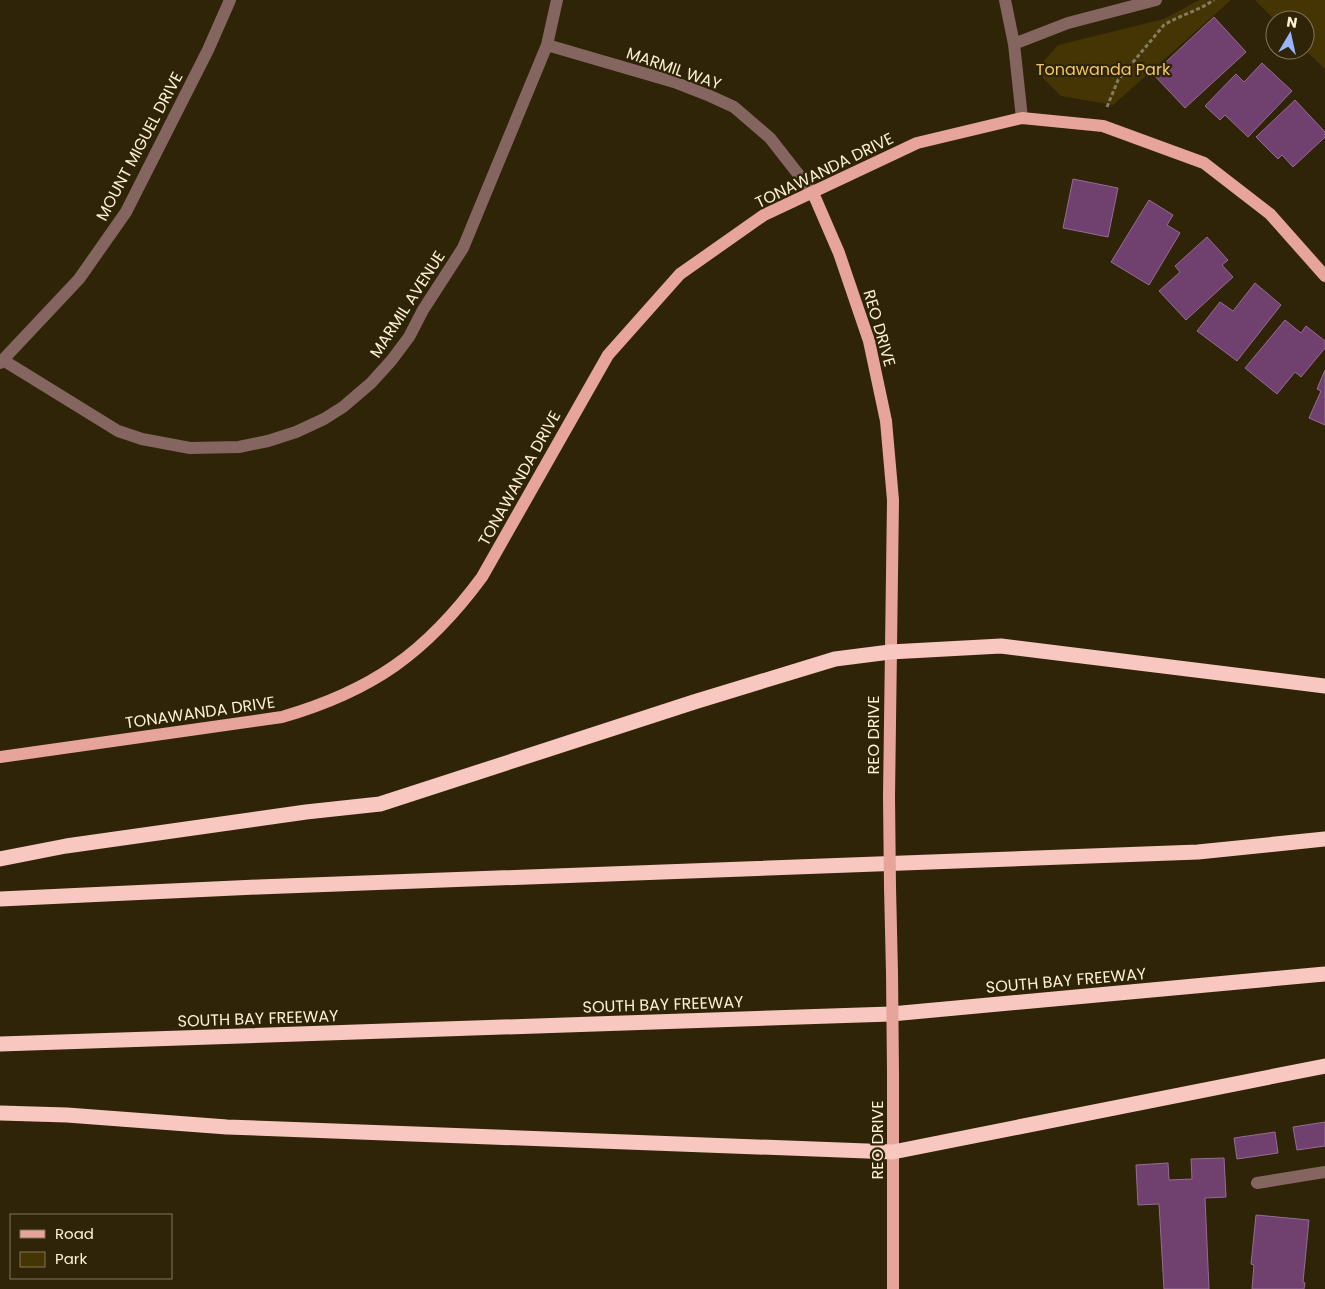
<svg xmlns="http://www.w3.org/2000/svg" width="1325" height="1289" viewBox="0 0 1325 1289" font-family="Poppins,sans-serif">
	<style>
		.green { fill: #463504 }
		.building { fill: #70406f; stroke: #956c94 }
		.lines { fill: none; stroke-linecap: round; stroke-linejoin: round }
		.path { stroke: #877c5f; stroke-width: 3; stroke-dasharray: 4 2.5; stroke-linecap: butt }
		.minor { stroke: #856560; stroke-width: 12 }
		.major { stroke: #e7a49b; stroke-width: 12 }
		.highway { stroke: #f8c7c0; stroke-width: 15 }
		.major-bridge { stroke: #e7a49b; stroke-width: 12 }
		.labels { text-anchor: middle; stroke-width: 4.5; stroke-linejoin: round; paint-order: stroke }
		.street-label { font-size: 16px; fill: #fdf1d5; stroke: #2f2407 }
		.park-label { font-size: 16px; fill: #f0c865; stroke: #2f2407 }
	</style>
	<rect width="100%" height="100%" fill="#2f2407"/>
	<path class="green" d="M1199,0H1231L1113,105L1061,96L1043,78V62L1058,45L1164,19Z
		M1255,0H1325V69L1305,50V20H1275Z"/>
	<path class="building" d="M1214,17L1246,52L1185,108L1153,74Z
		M1262,63L1292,91L1248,137L1225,115L1220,120L1205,106L1236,74L1244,82Z
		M1295,100L1325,132V137L1293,167L1282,155L1278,159L1256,137Z
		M1073,179L1118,188L1108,237L1063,228Z
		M1149,200L1173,215L1167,225L1180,233L1149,285L1111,262Z
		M1207,237L1228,260L1222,265L1233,277L1186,320L1159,291L1180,272L1175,266Z
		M1255,283L1281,305L1237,361L1197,331L1220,302L1233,311Z
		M1285,320L1301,333L1306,326L1325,341V348L1301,377L1295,372L1277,394L1245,368Z
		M1325,370V425L1309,418L1321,391L1317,389Z
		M1325,1122V1146L1297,1150L1293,1127Z
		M1275,1132L1278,1153L1237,1159L1234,1138Z
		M1224,1158L1226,1197L1205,1198L1209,1289H1164L1159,1204L1138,1205L1136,1165L1168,1163L1169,1180L1192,1179L1191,1159Z
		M1256,1215L1309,1220L1303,1282L1305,1283L1304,1289H1252L1254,1265L1251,1264Z"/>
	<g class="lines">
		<path class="path" d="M1107,107L1118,80L1164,25C1180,15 1198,11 1214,0"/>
		<path class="minor" d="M1005,0L1014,44L1022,118
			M1014,44L1068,23L1156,0
			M547,45L674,82L710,96L734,107L770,138L813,193
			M3,360L118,431L142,439L190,448L239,447L268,441L296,432L324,419L343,407L371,383L391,361L409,337L423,310L463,248L547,45L557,0
			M0,363L79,279L126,212L208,50L230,0
			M1257,1183L1325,1172"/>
		<path class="major" d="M813,193L839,253L869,341L886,421L893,500L889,797
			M0,757L282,717C372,691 426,653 482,577L608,355L680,274L764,215L917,143L1022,118L1103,126L1204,163L1270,214L1325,276
			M890,887L892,973
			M893,1289V1073"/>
		<path class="highway" d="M0,859L66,846L306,812L380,804L694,702L835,659L890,652L1001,646L1325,686
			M0,899L258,887L1198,852L1325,839
			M0,1044L891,1014L1325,974
			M0,1113L67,1115L227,1127L893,1152L1325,1066"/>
		<path class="major-bridge" d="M889,797L890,887
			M892,973L893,1073"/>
	</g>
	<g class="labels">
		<g class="street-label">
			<text transform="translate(674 68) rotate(19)" y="6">MARMIL WAY</text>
			<text transform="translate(139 146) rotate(-62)" y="6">MOUNT MIGUEL DRIVE</text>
			<text transform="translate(824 170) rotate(-26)" y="6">TONAWANDA DRIVE</text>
			<text transform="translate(407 304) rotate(-57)" y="6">MARMIL AVENUE</text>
			<text transform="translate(880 328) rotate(74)" y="6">REO DRIVE</text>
			<text transform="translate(519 478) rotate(-61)" y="6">TONAWANDA DRIVE</text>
			<text transform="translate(200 712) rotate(-8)" y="6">TONAWANDA DRIVE</text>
			<text transform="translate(873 735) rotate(-90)" y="6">REO DRIVE</text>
			<text transform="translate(1066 980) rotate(-5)" y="6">SOUTH BAY FREEWAY</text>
			<text transform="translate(663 1004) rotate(-2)" y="6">SOUTH BAY FREEWAY</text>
			<text transform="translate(258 1018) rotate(-2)" y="6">SOUTH BAY FREEWAY</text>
			<text transform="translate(877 1140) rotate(-90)" y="6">REO DRIVE</text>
		</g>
		<g class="park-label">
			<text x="1103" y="75">Tonawanda Park</text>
		</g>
	</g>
	<rect x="10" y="1214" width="162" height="65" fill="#2f2407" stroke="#817659"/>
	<rect x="20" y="1230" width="25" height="8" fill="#e7a49b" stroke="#817659"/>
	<text x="55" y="1239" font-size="15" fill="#fdf1d5">Road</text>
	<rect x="20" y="1252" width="25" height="15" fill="#463504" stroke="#817659"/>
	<text x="55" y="1264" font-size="15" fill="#fdf1d5">Park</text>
	<g transform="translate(1290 35) rotate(9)"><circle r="24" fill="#2f2407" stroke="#817659"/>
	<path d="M0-4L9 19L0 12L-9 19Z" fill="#99b5fd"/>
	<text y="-8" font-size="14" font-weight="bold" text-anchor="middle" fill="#fdf1d5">N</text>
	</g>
</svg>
